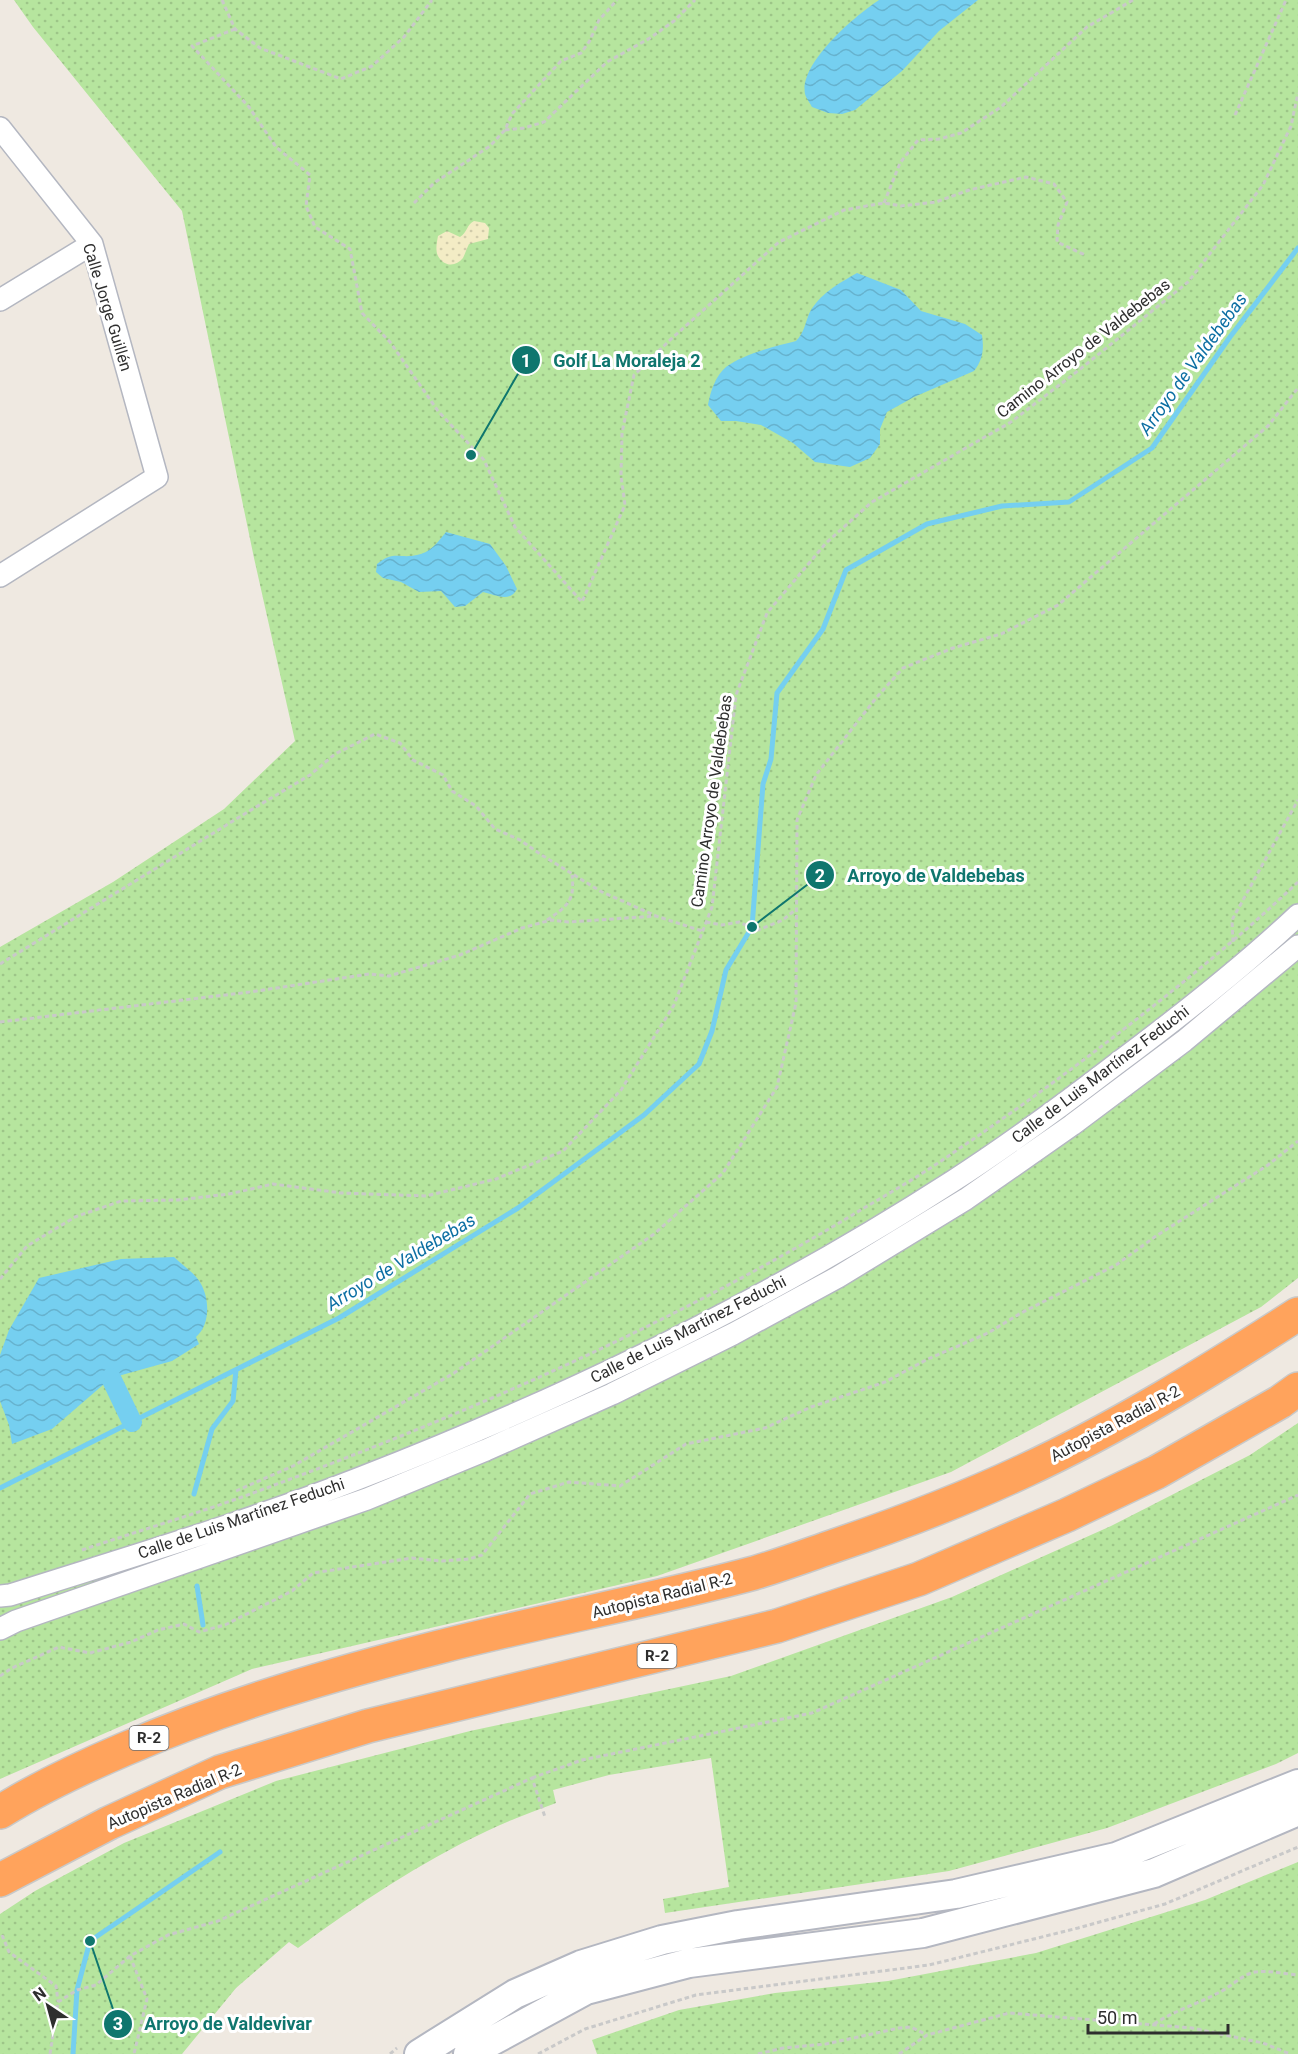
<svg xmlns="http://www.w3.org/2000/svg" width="1298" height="2054" viewBox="0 0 1298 2054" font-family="Roboto,sans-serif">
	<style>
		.grass { fill: url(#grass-dots) }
		.sand { fill: url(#sand-dots) }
		.water { fill: url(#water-waves) }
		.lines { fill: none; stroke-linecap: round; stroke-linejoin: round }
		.stream { stroke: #75cff0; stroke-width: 5 }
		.canal { stroke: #75cff0; stroke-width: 20 }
		.street-casing { stroke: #b4b7c1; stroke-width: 24 }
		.secondary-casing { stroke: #b4b7c1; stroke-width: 32 }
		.highway-casing { stroke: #c9c9c9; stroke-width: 36 }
		.path { stroke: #c9c9c9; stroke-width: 3; stroke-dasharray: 4.5 3; stroke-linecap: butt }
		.street { stroke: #fff; stroke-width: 21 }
		.secondary { stroke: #fff; stroke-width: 28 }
		.highway { stroke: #ffa35c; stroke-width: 33 }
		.labels { text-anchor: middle; stroke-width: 6; stroke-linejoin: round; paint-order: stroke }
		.shield { fill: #fff; stroke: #6d6d6d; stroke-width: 1.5 }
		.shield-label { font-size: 15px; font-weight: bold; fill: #2e2e2e }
		.street-label { font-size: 16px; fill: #2e2e2e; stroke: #fff }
		.water-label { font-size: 18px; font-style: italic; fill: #0d6fa3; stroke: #fff }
		.leader { fill: none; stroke: #0f766e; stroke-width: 2 }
		.callout-dot { fill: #0f766e; stroke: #fff; stroke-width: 2 }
		.mark-label { font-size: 18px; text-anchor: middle; font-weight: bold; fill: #fff }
		.callout-label { font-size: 18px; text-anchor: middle; font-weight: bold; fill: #0f766e; stroke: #fff; stroke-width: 6; stroke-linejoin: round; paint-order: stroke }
	</style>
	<defs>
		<pattern id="grass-dots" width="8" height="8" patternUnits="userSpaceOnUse" patternTransform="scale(1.5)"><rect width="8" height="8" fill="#b6e59e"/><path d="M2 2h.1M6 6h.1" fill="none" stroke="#9dc588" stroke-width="1.8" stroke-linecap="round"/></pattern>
		<pattern id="sand-dots" width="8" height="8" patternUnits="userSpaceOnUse" patternTransform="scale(1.5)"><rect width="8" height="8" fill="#f3ecc5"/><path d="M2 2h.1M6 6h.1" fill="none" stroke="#d1cbaa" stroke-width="1.8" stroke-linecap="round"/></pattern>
		<pattern id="water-waves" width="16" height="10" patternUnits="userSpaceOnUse" patternTransform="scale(1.5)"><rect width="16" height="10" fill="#75cff0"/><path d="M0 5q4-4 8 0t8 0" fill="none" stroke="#66b2ce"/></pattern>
	</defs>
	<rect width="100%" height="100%" fill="#efe9e1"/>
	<path class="grass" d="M14,0H1298V1278L1261,1307L951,1472L657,1576L252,1669L0,1779V947L113,882L224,809L295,741L254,558L182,211L33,27Z
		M1298,1423V1753L1276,1764L1107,1828L949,1871L665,1913L663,1899L729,1887L711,1758L609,1775L553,1790L556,1803C533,1812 509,1820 487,1831C419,1863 359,1903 298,1948L289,1942L236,1988L182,2054H0V1914L35,1891L124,1843L276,1781L470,1731L731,1676L952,1597L1111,1526L1250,1455Z
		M1298,1862V2054H597L592,2040L679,2010L775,1993L888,1981L1036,1953L1205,1900Z"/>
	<path class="sand" d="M474,221L485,223L489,228L488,239L469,244C467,248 465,254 463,258C456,267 444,267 438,256C435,250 437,242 438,236L447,231L460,237C467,233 467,224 474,221Z"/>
	<path class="water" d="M879,0H978L939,31L902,71L855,110L842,114L828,113L812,107C810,103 806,98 805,94C799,63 856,15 879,0Z
		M857,273L901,290L921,311L965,324L982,335C984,349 983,360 974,371L914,397L887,412L880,429V444L870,458L850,467L815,462L793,443L761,425L736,421H721L708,405C710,392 716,375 726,367C743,354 776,346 796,341C804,333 805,324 809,314C819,294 838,284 857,273Z
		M446,532L490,544L506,566L517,589C510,603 496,595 483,592L465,606L455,607L441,591L419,592L401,582L383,578L376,572L377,564C394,550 399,559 417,555C430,553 438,542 446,532Z
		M174,1257C182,1265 196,1274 201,1284C210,1300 210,1325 196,1337L199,1344L172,1361L111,1378L52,1429L12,1444L9,1425L0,1401V1355L9,1330L39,1278L121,1259Z"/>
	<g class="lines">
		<path class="stream" d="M0,1488L339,1318L518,1208L644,1115L699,1064L712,1031L726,970L752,927L763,784L771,759L777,693L823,629L846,570L927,524L1002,506L1069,502L1152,448L1230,337L1298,248
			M194,1494L212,1429L233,1401L236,1370
			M197,1586L203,1625
			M73,2054L77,1990L90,1941L220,1852"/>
		<path class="canal" d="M111,1378L132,1422"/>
		<defs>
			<path id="street" d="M0,128L92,244L157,477L0,576
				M0,300L92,244
				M0,1596L10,1595C126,1558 245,1523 360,1478C566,1398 767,1301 953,1181C1009,1145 1063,1105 1115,1065C1178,1018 1241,969 1298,915
				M0,1629L16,1621L367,1499L486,1450L612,1394L733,1334L838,1277L966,1199L1072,1125L1184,1041L1298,946"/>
			<path id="secondary" d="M419,2054L515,1994L581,1965L662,1940L738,1925L956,1894L1116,1857L1298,1784
				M468,2054L586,1990L689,1963L923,1933L1154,1873L1298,1811"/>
			<path id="highway" d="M0,1812C40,1787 83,1767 125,1749C227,1705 333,1674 439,1647C544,1620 650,1601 754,1573C781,1565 808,1555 834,1546C899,1524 962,1500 1024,1471C1119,1427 1209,1371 1298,1314
				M0,1880L109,1823L220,1772L368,1726L777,1626L919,1579L1067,1515L1157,1472L1280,1402L1298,1389"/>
		</defs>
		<use href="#street" class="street-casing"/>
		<use href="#secondary" class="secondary-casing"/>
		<use href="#highway" class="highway-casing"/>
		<path class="path" d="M222,0L235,29L260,48L341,79L372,66L404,37L432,0
			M235,29L192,46L249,107L276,147L310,175L306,206L315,227L350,249L362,313L390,342L438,411L484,460L515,527L582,602L625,505L621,476L622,433L634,375L669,341L779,242L844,210L884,203L901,206L936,202L969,190L1026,177L1054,184L1067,202L1058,225L1057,242L1085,255
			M1235,115L1286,0
			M505,130L524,128L544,122L607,62L650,38L674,21L695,0
			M414,203L434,183L490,146L505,130L512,114L561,61L581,53L589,42L599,20L617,0
			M884,203L900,163L918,140L939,139L961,133L1001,107L1087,27L1133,0
			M547,920C568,906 575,900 572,875
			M706,922L722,925L739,922L758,930L783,920L796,909
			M1233,942L1232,920L1298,800
			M0,964L246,813L310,775L335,754L375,734L400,743L413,760L443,775L452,791L476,806L495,829L520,840L540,854L600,891L656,916
			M0,1022L250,992L369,974L389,976L460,955L522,928L551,920L568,922L656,916L702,931
			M0,1279L27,1246L75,1217L121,1201L178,1200L229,1194L273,1184L341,1193L426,1196L496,1179L563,1151L621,1090L674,1005L712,907L736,695L767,613L826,543L872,502L1011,422L1079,370L1188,282L1263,185L1291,126L1298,93
			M236,1491L293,1466L454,1373L654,1234L723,1173L777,1087L796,1003L797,820L816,775L876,698L903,668L953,648L1001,634L1058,605L1268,426L1298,388
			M82,1550C135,1532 189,1516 242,1497C453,1420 661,1330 854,1214C884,1196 915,1179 944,1159C996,1124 1048,1087 1098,1049C1167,996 1235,942 1298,882
			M0,1676L12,1668L59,1647L90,1653L131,1642L158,1630L184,1624L199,1632L225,1625L292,1591L313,1573L412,1558L442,1561L469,1559L482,1555L530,1494L569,1482L620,1486L686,1444L765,1428L811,1407L885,1382L926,1360L988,1333L1021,1313L1116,1265L1156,1236L1268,1165L1298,1141
			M532,1778L582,1760L812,1713L1298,1495
			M2,1935L9,1952L56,1986L58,2001
			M130,1956L147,1999L134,2054
			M1154,2024C1174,2011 1197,2004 1218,1993C1231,1987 1241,1975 1255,1972C1268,1970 1285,1974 1298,1975
			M50,2054L58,2002L77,1990L96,1985L130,1956L168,1935L218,1921L532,1778L545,1817
			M390,2054L397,2048
			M538,2054L585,2029L696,1995L929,1965L1078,1928L1165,1904L1298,1847
			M758,2054L783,2048L826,2044L899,2028L911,2027L927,2035
			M899,2054L927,2035L1009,2013L1192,2028L1263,2043L1290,2054"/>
		<use href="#street" class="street"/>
		<use href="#secondary" class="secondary"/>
		<use href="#highway" class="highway"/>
	</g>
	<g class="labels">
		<g class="shield">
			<rect x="637.5" y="1644" width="39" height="24" rx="4.5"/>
			<rect x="129.5" y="1726" width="39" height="24" rx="4.5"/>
		</g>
		<g class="shield-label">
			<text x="657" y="1661">R-2</text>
			<text x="149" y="1743">R-2</text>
		</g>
		<g class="street-label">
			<text transform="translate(108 307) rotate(73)" y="6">Calle Jorge Guillén</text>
			<text transform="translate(1083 348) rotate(-38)" y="6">Camino Arroyo de Valdebebas</text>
			<text transform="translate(711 801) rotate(-82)" y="6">Camino Arroyo de Valdebebas</text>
			<text transform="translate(1100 1074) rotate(-37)" y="6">Calle de Luis Martínez Feduchi</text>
			<text transform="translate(688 1329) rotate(-27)" y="6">Calle de Luis Martínez Feduchi</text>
			<text transform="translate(1115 1423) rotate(-28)" y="6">Autopista Radial R-2</text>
			<text transform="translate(241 1518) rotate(-19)" y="6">Calle de Luis Martínez Feduchi</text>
			<text transform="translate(662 1595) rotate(-14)" y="6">Autopista Radial R-2</text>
			<text transform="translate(174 1796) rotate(-23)" y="6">Autopista Radial R-2</text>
		</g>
		<g class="water-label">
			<text transform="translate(1193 364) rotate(-54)" y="6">Arroyo de Valdebebas</text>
			<text transform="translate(401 1262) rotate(-31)" y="6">Arroyo de Valdebebas</text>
		</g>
	</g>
	<path class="leader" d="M471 455L526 360M752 927L820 875M90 1941L118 2024"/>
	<g class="callout-dot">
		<circle cx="471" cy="455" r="6"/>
		<circle cx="752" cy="927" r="6"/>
		<circle cx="90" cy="1941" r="6"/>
		<circle cx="526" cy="360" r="15"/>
		<circle cx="820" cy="875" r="15"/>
		<circle cx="118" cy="2024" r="15"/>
	</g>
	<g class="mark-label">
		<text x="526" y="367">1</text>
		<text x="820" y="882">2</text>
		<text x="118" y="2030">3</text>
	</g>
	<g class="callout-label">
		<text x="627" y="367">Golf La Moraleja 2</text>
		<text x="936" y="882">Arroyo de Valdebebas</text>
		<text x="228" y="2030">Arroyo de Valdevivar</text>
	</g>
	<g transform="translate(48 2006) rotate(324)" stroke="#ffffff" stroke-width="4.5" paint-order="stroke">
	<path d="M0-4.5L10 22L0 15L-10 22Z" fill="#2e2e2e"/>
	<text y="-9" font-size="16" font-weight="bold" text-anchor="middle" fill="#2e2e2e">N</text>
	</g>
	<path d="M1088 2024v9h140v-9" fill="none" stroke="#2e2e2e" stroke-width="3"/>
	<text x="1097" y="2024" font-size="18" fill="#2e2e2e" stroke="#ffffff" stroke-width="4.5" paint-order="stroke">50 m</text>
</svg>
